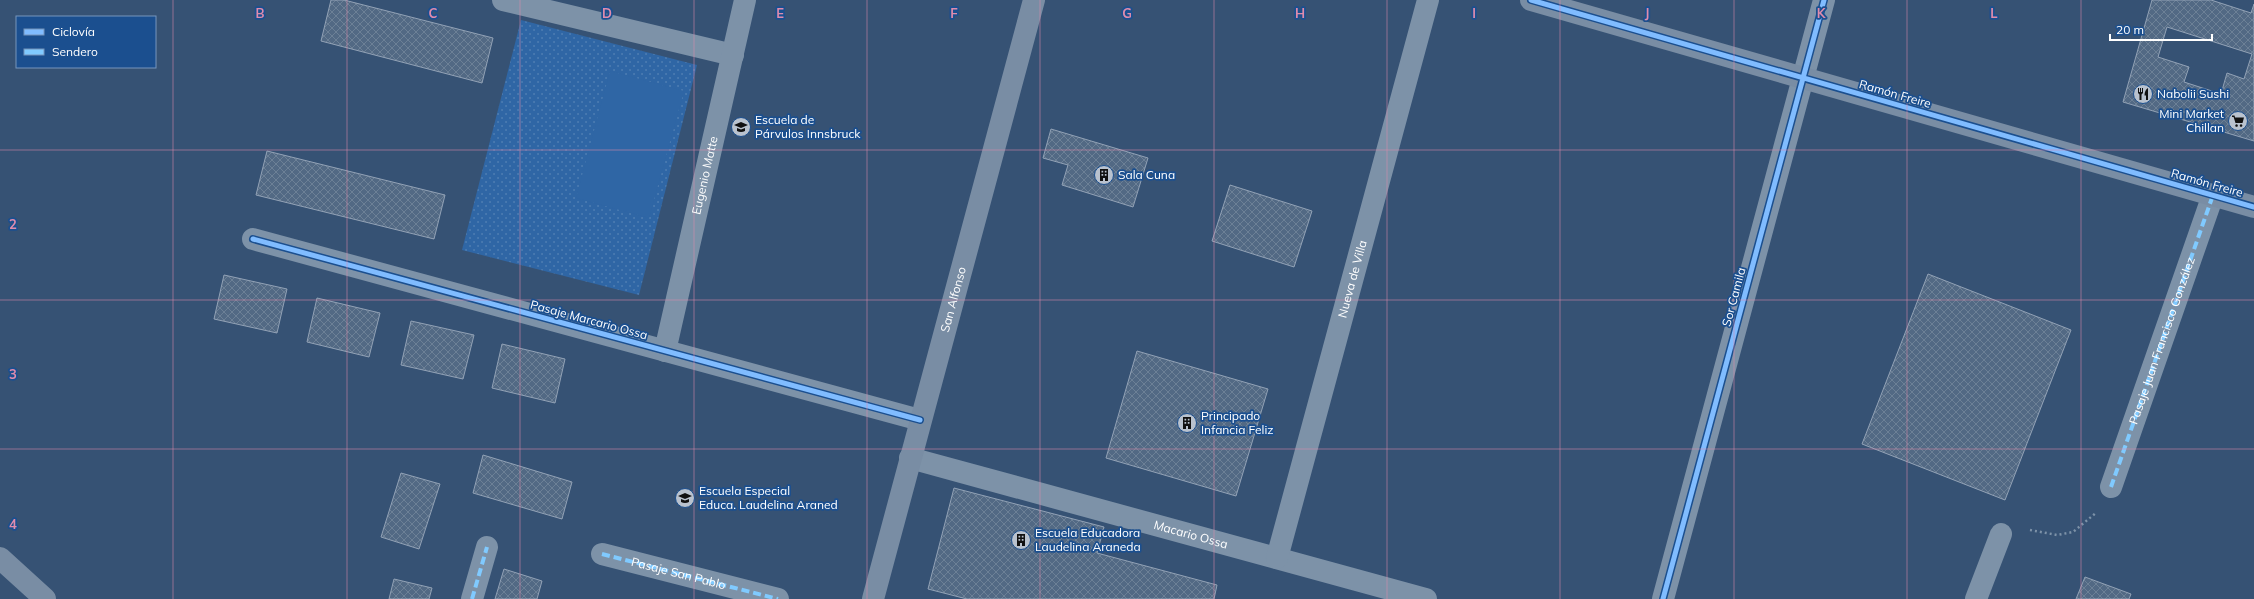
<svg xmlns="http://www.w3.org/2000/svg" width="2254" height="599" viewBox="0 0 2254 599" font-family="Mulish,sans-serif">
	<style>
		.grass { fill: url(#grass-dots) }
		.garden { fill: #2f66a5 }
		.building { fill: url(#building-cross-hatch); stroke: #92a2b6; fill-rule: evenodd }
		.lines { fill: none; stroke-linecap: round; stroke-linejoin: round }
		.path { stroke: #7d92a8; stroke-width: 2.5; stroke-dasharray: 2 3; stroke-linecap: butt }
		.street { stroke: #7d92a8; stroke-width: 22 }
		.secondary { stroke: #798da4; stroke-width: 22 }
		.quiet { stroke: #80caff; stroke-width: 4; stroke-dasharray: 8 4; stroke-linecap: butt }
		.cycleway-casing { stroke: #1b4f8f; stroke-width: 8 }
		.cycleway { stroke: #80bcff; stroke-width: 5 }
		.grid { fill: none; stroke: #e08cad; stroke-width: 1; stroke-opacity: 0.55 }
		.labels { text-anchor: middle; stroke-width: 3.5; stroke-linejoin: round; paint-order: stroke }
		.street-label { font-size: 12px; fill: #fff; stroke: #1b4f8f }
		.poi-label { font-size: 12px; fill: #fff; stroke: #1b4f8f; text-anchor: start }
		.grid-label { font-size: 13px; text-anchor: middle; font-weight: bold; fill: #e08cad; stroke: #1b4f8f; stroke-width: 3.5; stroke-linejoin: round; paint-order: stroke }
	</style>
	<defs>
		<pattern id="grass-dots" width="8" height="8" patternUnits="userSpaceOnUse"><rect width="8" height="8" fill="#2f66a5"/><path d="M2 2h.1M6 6h.1" fill="none" stroke="#4e7db2" stroke-width="1.8" stroke-linecap="round"/></pattern>
		<pattern id="building-cross-hatch" width="8" height="8" patternUnits="userSpaceOnUse"><rect width="8" height="8" fill="#526984"/><path d="M0 0l8 8M0 8l8-8" fill="none" stroke="#6c8096"/></pattern>
	</defs>
	<rect width="100%" height="100%" fill="#365274"/>
	<path class="grass" d="M521,20L697,65L639,295L462,250Z"/>
	<path class="garden" d="M610,71L684,91L649,218L576,198Z"/>
	<path class="building" d="M331,0H344L493,38L482,83L321,41Z
		M2152,0H2211L2251,13L2254,4V141L2123,102ZM2167,27L2252,54L2244,79L2227,73L2221,94L2184,82L2189,67L2158,57Z
		M1051,129L1148,158L1133,207L1062,185L1068,165L1043,158Z
		M267,151L445,195L434,239L256,195Z
		M1230,185L1312,211L1294,267L1212,241Z
		M1928,274L2071,330L2005,500L1862,444Z
		M224,275L287,289L277,333L214,319Z
		M317,298L380,313L369,357L307,342Z
		M411,321L474,335L463,379L401,365Z
		M502,344L565,359L555,403L492,388Z
		M1137,351L1268,389L1236,496L1106,458Z
		M483,455L572,482L562,519L473,493Z
		M401,473L440,484L419,549L381,537Z
		M954,488L1104,527L1097,553L1217,585L1214,599H967L928,589Z
		M504,569L542,581L537,599H495Z
		M2085,577L2131,594L2129,599H2076Z
		M394,579L432,588L429,599H389Z"/>
	<g class="lines">
		<path class="path" d="M2030,530L2057,535L2073,532L2097,512"/>
		<g class="street">
			<path d="M503,0L733,55"/>
			<path d="M253,239L920,420"/>
			<path id="s1" d="M665,351L745,0"/>
			<path id="s2" d="M910,458L1426,599"/>
			<path d="M2111,487L2213,195"/>
			<path id="s3" d="M602,554L778,599"/>
			<path id="s4" d="M1277,558L1428,0"/>
			<path d="M472,599L487,547"/>
			<path d="M1663,599L1824,0"/>
			<path d="M1976,599L2001,534"/>
		</g>
		<g class="secondary">
			<path d="M1531,0L2254,207"/>
			<path d="M0,558L45,599"/>
			<path id="s5" d="M873,599L1034,0"/>
		</g>
		<g class="quiet">
			<path id="s6" d="M2111,487L2213,195"/>
			<path d="M602,554L778,599"/>
			<path d="M472,599L487,547"/>
		</g>
		<defs>
			<path id="cycleway" d="M1531,0L2254,207
				M253,239L920,420
				M1663,599L1824,0"/>
		</defs>
		<use href="#cycleway" class="cycleway-casing"/>
		<use href="#cycleway" class="cycleway"/>
	</g>
	<path class="grid" d="M173,0V599M347,0V599M520,0V599M694,0V599M867,0V599M1040,0V599M1214,0V599M1387,0V599M1560,0V599M1734,0V599M1907,0V599M2081,0V599M0,150H2254M0,300H2254M0,449H2254"/>
	<defs>
		<symbol id="restaurant-disc" viewBox="-11 -11 22 22"><circle r="9.5" fill="#b9c2ce" stroke="#1b4f8f"/><path d="M-5-6h1v4h1v-4h1v4h1v-4h1v5L-1.5 .5V6h-2V.5L-5-1ZM5-6V6H3V1.5H1.5Q1.5-4 5-6Z" fill="#111"/></symbol>
		<symbol id="supermarket-disc" viewBox="-11 -11 22 22"><circle r="9.5" fill="#b9c2ce" stroke="#1b4f8f"/><path d="M-6-5.5h2.5l.6 2H6L4.5 2H-2.5L-4.4-4H-6ZM-1.5 3.2a1.3 1.3 0 1 0 .1 0ZM3 3.2a1.3 1.3 0 1 0 .1 0Z" fill="#111"/></symbol>
		<symbol id="school-disc" viewBox="-11 -11 22 22"><circle r="9.5" fill="#b9c2ce" stroke="#1b4f8f"/><path d="M0-5L7-2L0 1L-7-2ZM-4 1L0 2.5L4 1V4Q0 6-4 4Z" fill="#111"/></symbol>
		<symbol id="building-disc" viewBox="-11 -11 22 22"><circle r="9.5" fill="#b9c2ce" stroke="#1b4f8f"/><path d="M-4-6H4V6H1V3H-1V6H-4ZM-2.5-4.3h1.7v1.8h-1.7ZM.8-4.3h1.7v1.8H.8ZM-2.5-1h1.7V.8h-1.7ZM.8-1h1.7V.8H.8Z" fill="#111"/></symbol>
	</defs>
	<g fill-rule="evenodd">
		<use href="#restaurant-disc" x="2132" y="83" width="22" height="22"/>
		<use href="#supermarket-disc" x="2227" y="110" width="22" height="22"/>
		<use href="#school-disc" x="730" y="116" width="22" height="22"/>
		<use href="#building-disc" x="1093" y="164" width="22" height="22"/>
		<use href="#building-disc" x="1176" y="412" width="22" height="22"/>
		<use href="#school-disc" x="674" y="487" width="22" height="22"/>
		<use href="#building-disc" x="1010" y="529" width="22" height="22"/>
	</g>
	<g class="labels">
		<g class="street-label">
			<text transform="translate(1895 94) rotate(16)" y="4">Ramón Freire</text>
			<text dy="4" stroke="none"><textPath href="#s1" startOffset="180">Eugenio Matte</textPath></text>
			<text transform="translate(2207 183) rotate(16)" y="4">Ramón Freire</text>
			<text dy="4" stroke="none"><textPath href="#s4" startOffset="289">Nueva de Villa</textPath></text>
			<text transform="translate(1734 297) rotate(-75)" y="4">Sor Camila</text>
			<text dy="4" stroke="none"><textPath href="#s5" startOffset="310">San Alfonso</textPath></text>
			<text transform="translate(589 320) rotate(15)" y="4">Pasaje Marcario Ossa</text>
			<text dy="4" stroke="none"><textPath href="#s6" startOffset="155">Pasaje Juan Francisco González</textPath></text>
			<text dy="4" stroke="none"><textPath href="#s2" startOffset="291">Macario Ossa</textPath></text>
			<text dy="4" stroke="none"><textPath href="#s3" startOffset="79">Pasaje San Pablo</textPath></text>
		</g>
		<g class="poi-label">
			<text x="2157" y="98">Nabolii Sushi</text>
			<text x="2224" y="118" text-anchor="end">Mini Market<tspan x="2224" dy="14">Chillan</tspan></text>
			<text x="755" y="124">Escuela de<tspan x="755" dy="14">Párvulos Innsbruck</tspan></text>
			<text x="1118" y="179">Sala Cuna</text>
			<text x="1201" y="420">Principado<tspan x="1201" dy="14">Infancia Feliz</tspan></text>
			<text x="699" y="495">Escuela Especial<tspan x="699" dy="14">Educa. Laudelina Araned</tspan></text>
			<text x="1035" y="537">Escuela Educadora<tspan x="1035" dy="14">Laudelina Araneda</tspan></text>
		</g>
	</g>
	<g class="grid-label">
		<text x="260" y="18">B</text>
		<text x="433" y="18">C</text>
		<text x="607" y="18">D</text>
		<text x="780" y="18">E</text>
		<text x="954" y="18">F</text>
		<text x="1127" y="18">G</text>
		<text x="1300" y="18">H</text>
		<text x="1474" y="18">I</text>
		<text x="1647" y="18">J</text>
		<text x="1821" y="18">K</text>
		<text x="1994" y="18">L</text>
		<text x="13" y="229">2</text>
		<text x="13" y="379">3</text>
		<text x="13" y="529">4</text>
	</g>
	<rect x="16" y="16" width="140" height="52" fill="#1b4f8f" stroke="#7695bc"/>
	<rect x="24" y="29" width="20" height="6" fill="#80bcff" stroke="#7695bc"/>
	<text x="52" y="36" font-size="12" fill="#ffffff">Ciclovía</text>
	<rect x="24" y="49" width="20" height="6" fill="#80caff" stroke="#7695bc"/>
	<text x="52" y="56" font-size="12" fill="#ffffff">Sendero</text>
	<path d="M2110 34v6h102v-6" fill="none" stroke="#ffffff" stroke-width="2"/>
	<text x="2116" y="34" font-size="12" fill="#ffffff" stroke="#1b4f8f" stroke-width="3" paint-order="stroke">20 m</text>
</svg>
